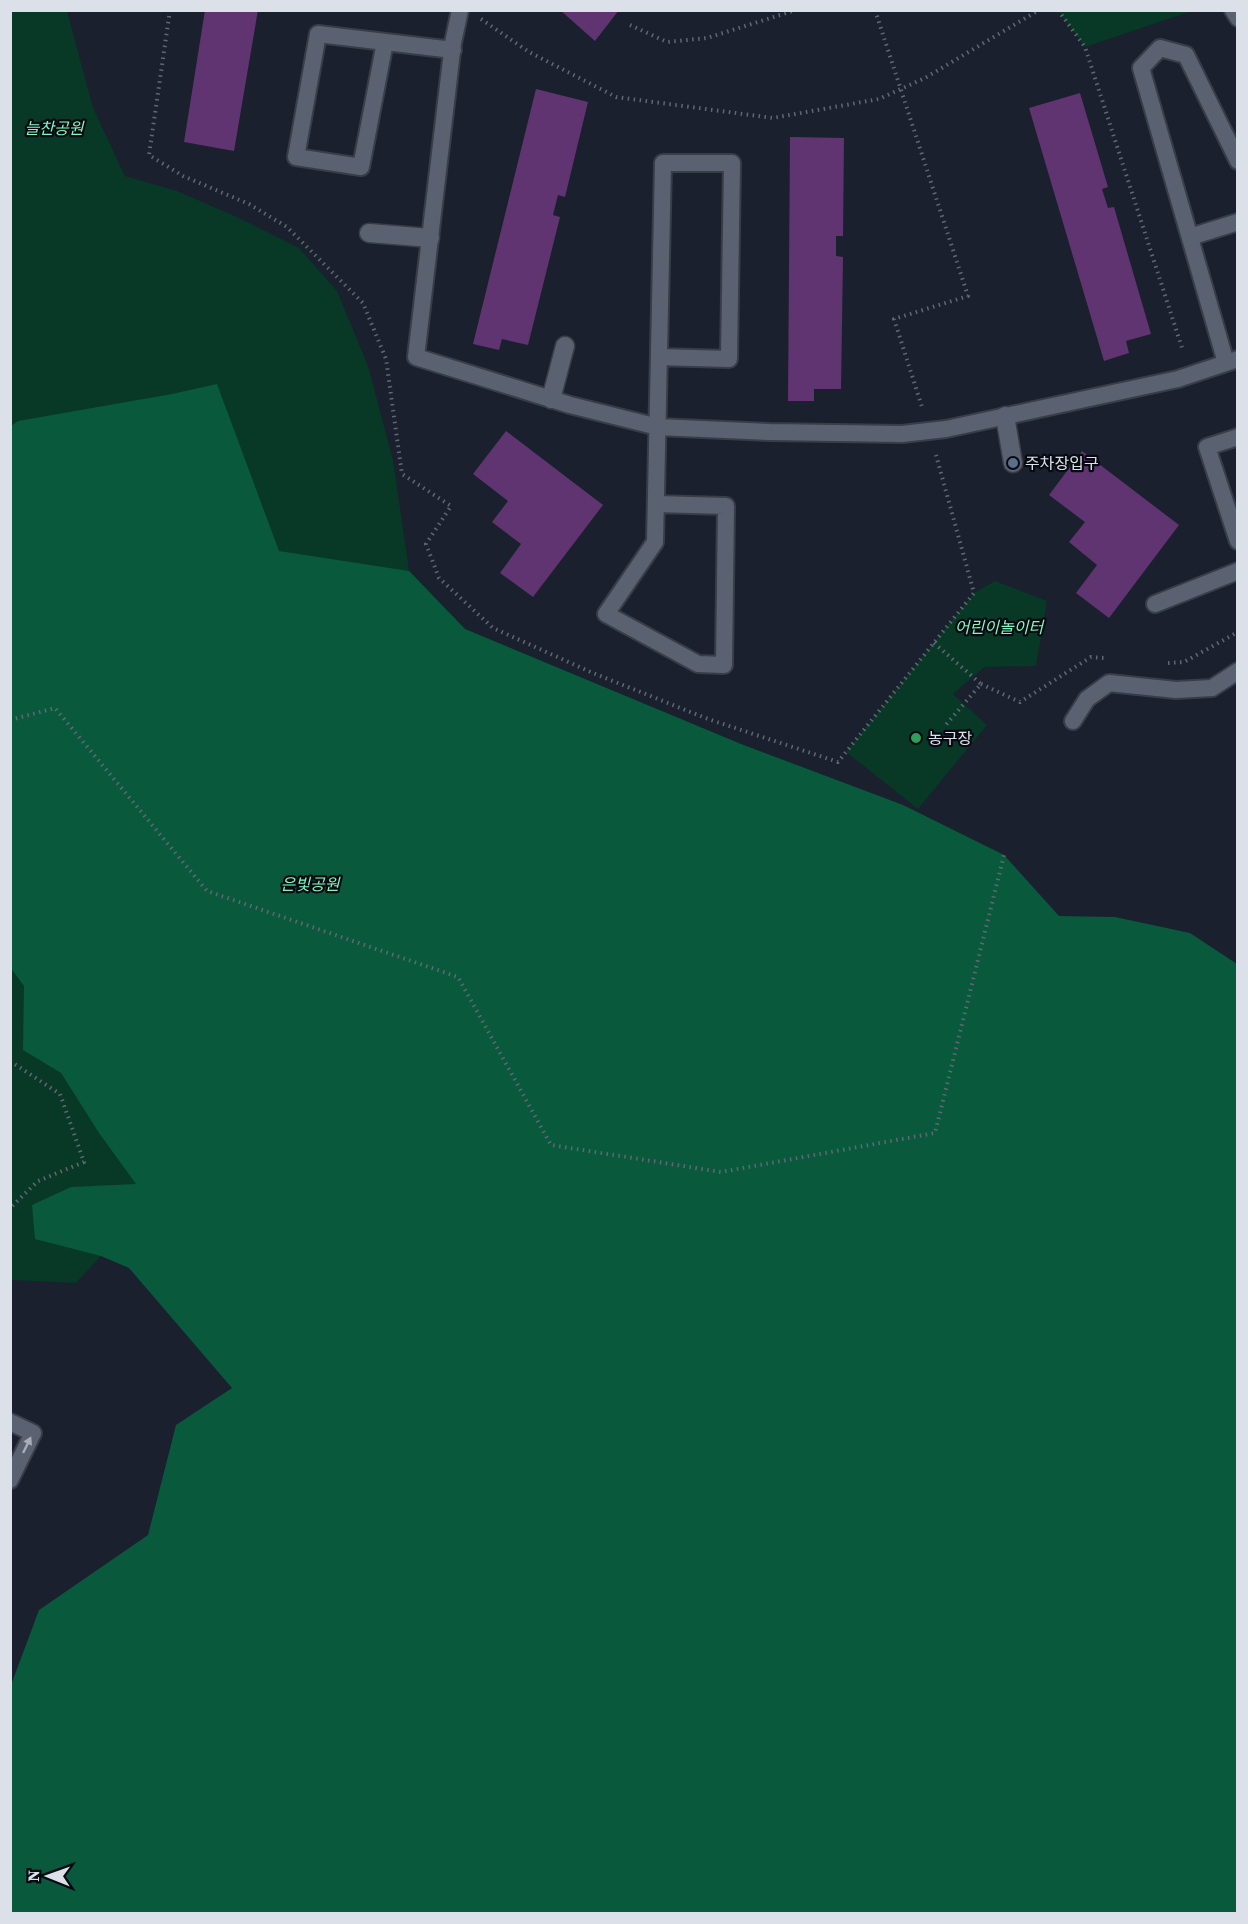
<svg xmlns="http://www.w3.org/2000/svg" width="1248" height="1924" viewBox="0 0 1248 1924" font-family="'Source Serif 4','Noto Sans KR',serif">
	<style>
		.green { fill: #083826 }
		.forest { fill: #09593d }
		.building { fill: #5f3470 }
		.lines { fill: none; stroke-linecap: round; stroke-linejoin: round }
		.lane-casing { stroke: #383d48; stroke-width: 20 }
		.street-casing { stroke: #383d48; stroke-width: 21 }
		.path { stroke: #626773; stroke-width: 4; stroke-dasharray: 1.5 4.5; stroke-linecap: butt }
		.lane { stroke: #5a6272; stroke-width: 16 }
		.street { stroke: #5a6272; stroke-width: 18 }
		.oneway { fill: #a7aeb9 }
		.service-dot { fill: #5c6f8a; stroke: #070a10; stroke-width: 2 }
		.leisure-dot { fill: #2e9e5b; stroke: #070a10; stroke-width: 2 }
		.labels { text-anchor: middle; stroke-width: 4.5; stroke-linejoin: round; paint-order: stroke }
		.park-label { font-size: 16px; font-style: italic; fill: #7df9c1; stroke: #070a10 }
		.poi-label { font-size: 16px; fill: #dbe0e9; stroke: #070a10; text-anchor: start }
	</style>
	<rect width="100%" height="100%" fill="#1a202d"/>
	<path class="green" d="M1195,10L1085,47L1058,11V10Z
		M10,11H67L93,108L125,176L177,191L237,217L299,248L337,291L368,366L393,460L409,570L465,629L741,744L903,805L1004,855L101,1256L76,1283L11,1280Z
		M995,581L1047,601L1036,666L984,667L953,694L987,725L918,809L846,752L974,593Z"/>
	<path class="forest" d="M217,384L279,551L409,571L465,629L741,744L903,805L1004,855L1059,916L1115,917L1190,933L1237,964V1913H11V1685L39,1610L148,1535L176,1425L232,1388L129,1268L101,1256L35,1239L32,1205L71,1187L136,1184L99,1133L61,1073L23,1050L24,986L10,967L11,426L18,421L172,394Z"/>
	<path class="building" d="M205,10H258L234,151L184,142Z
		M560,10H619L595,41Z
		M536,89L588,102L565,197L558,195L553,215L560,217L528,345L502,339L499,350L473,344Z
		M1080,93L1108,187L1102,189L1108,208L1114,207L1151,334L1126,341L1129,353L1104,361L1029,108Z
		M790,137L844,138L843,236H836V256L843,257L841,389H814V401H788Z
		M506,431L603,505L533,597L500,573L521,544L492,522L508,501L473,474Z
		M1082,451L1179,525L1109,618L1076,593L1097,565L1069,542L1085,522L1049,495Z"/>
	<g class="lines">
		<defs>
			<path id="lane" d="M460,10L453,43L416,357L570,405L658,427L769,432L902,434L946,429L1178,379L1238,359
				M1233,10L1238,18
				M385,42L361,167L296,157L318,34L453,50
				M1190,237L1238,222
				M1226,363L1141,68L1160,48L1186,55L1238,161
				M1238,437L1207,447L1238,541
				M656,504L726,506L724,665L698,664L606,614L655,542L663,163H732L729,359L659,357
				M1155,604L1238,571
				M1073,721L1087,699L1109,683L1176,690L1212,688L1238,671
				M10,1422L33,1433L10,1480"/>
			<path id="street" d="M369,233L430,238
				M551,399L565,346
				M1005,416L1013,463"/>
		</defs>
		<use href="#lane" class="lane-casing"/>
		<use href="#street" class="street-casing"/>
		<path class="path" d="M170,10L149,155L183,176L249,204L287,227L363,303L386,359L402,474L451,506L426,544L439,578L493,628L593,673L708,719L838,762L974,593L936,455
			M875,10L968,296L894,319L922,407
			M1058,10L1085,47L1183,351
			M481,19L529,52L616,97L773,118L879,99L925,78L1039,10
			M630,25L667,42L707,38L796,10
			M934,643L981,684L944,727
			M1168,663L1184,662L1238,632
			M981,684L1020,702L1091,657L1104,658
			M10,720L55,708L207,891L458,977L551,1145L721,1172L935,1133L1004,855
			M10,1061L60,1094L84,1162L38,1181L10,1208"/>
		<use href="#lane" class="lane"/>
		<use href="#street" class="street"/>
	</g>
	<defs><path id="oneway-solid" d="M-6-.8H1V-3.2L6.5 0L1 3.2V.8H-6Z" transform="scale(1.5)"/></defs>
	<use class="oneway" href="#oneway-solid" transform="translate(27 1445) rotate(-64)"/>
	<circle class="service-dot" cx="1013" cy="463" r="6"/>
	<circle class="leisure-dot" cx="916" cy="738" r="6"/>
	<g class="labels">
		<g class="park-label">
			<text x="54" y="134">늘찬공원</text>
			<text x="999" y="633">어린이놀이터</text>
			<text x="310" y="890">은빛공원</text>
		</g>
		<g class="poi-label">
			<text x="1025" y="469">주차장입구</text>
			<text x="928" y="744">농구장</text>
		</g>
	</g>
	<rect width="1248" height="1924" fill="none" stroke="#dbe0e9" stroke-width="24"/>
	<g transform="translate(48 1876) rotate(271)" stroke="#070a10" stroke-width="4.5" paint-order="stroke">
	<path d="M0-4.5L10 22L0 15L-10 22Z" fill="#dbe0e9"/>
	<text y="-9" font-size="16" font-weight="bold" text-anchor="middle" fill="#dbe0e9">N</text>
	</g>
</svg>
